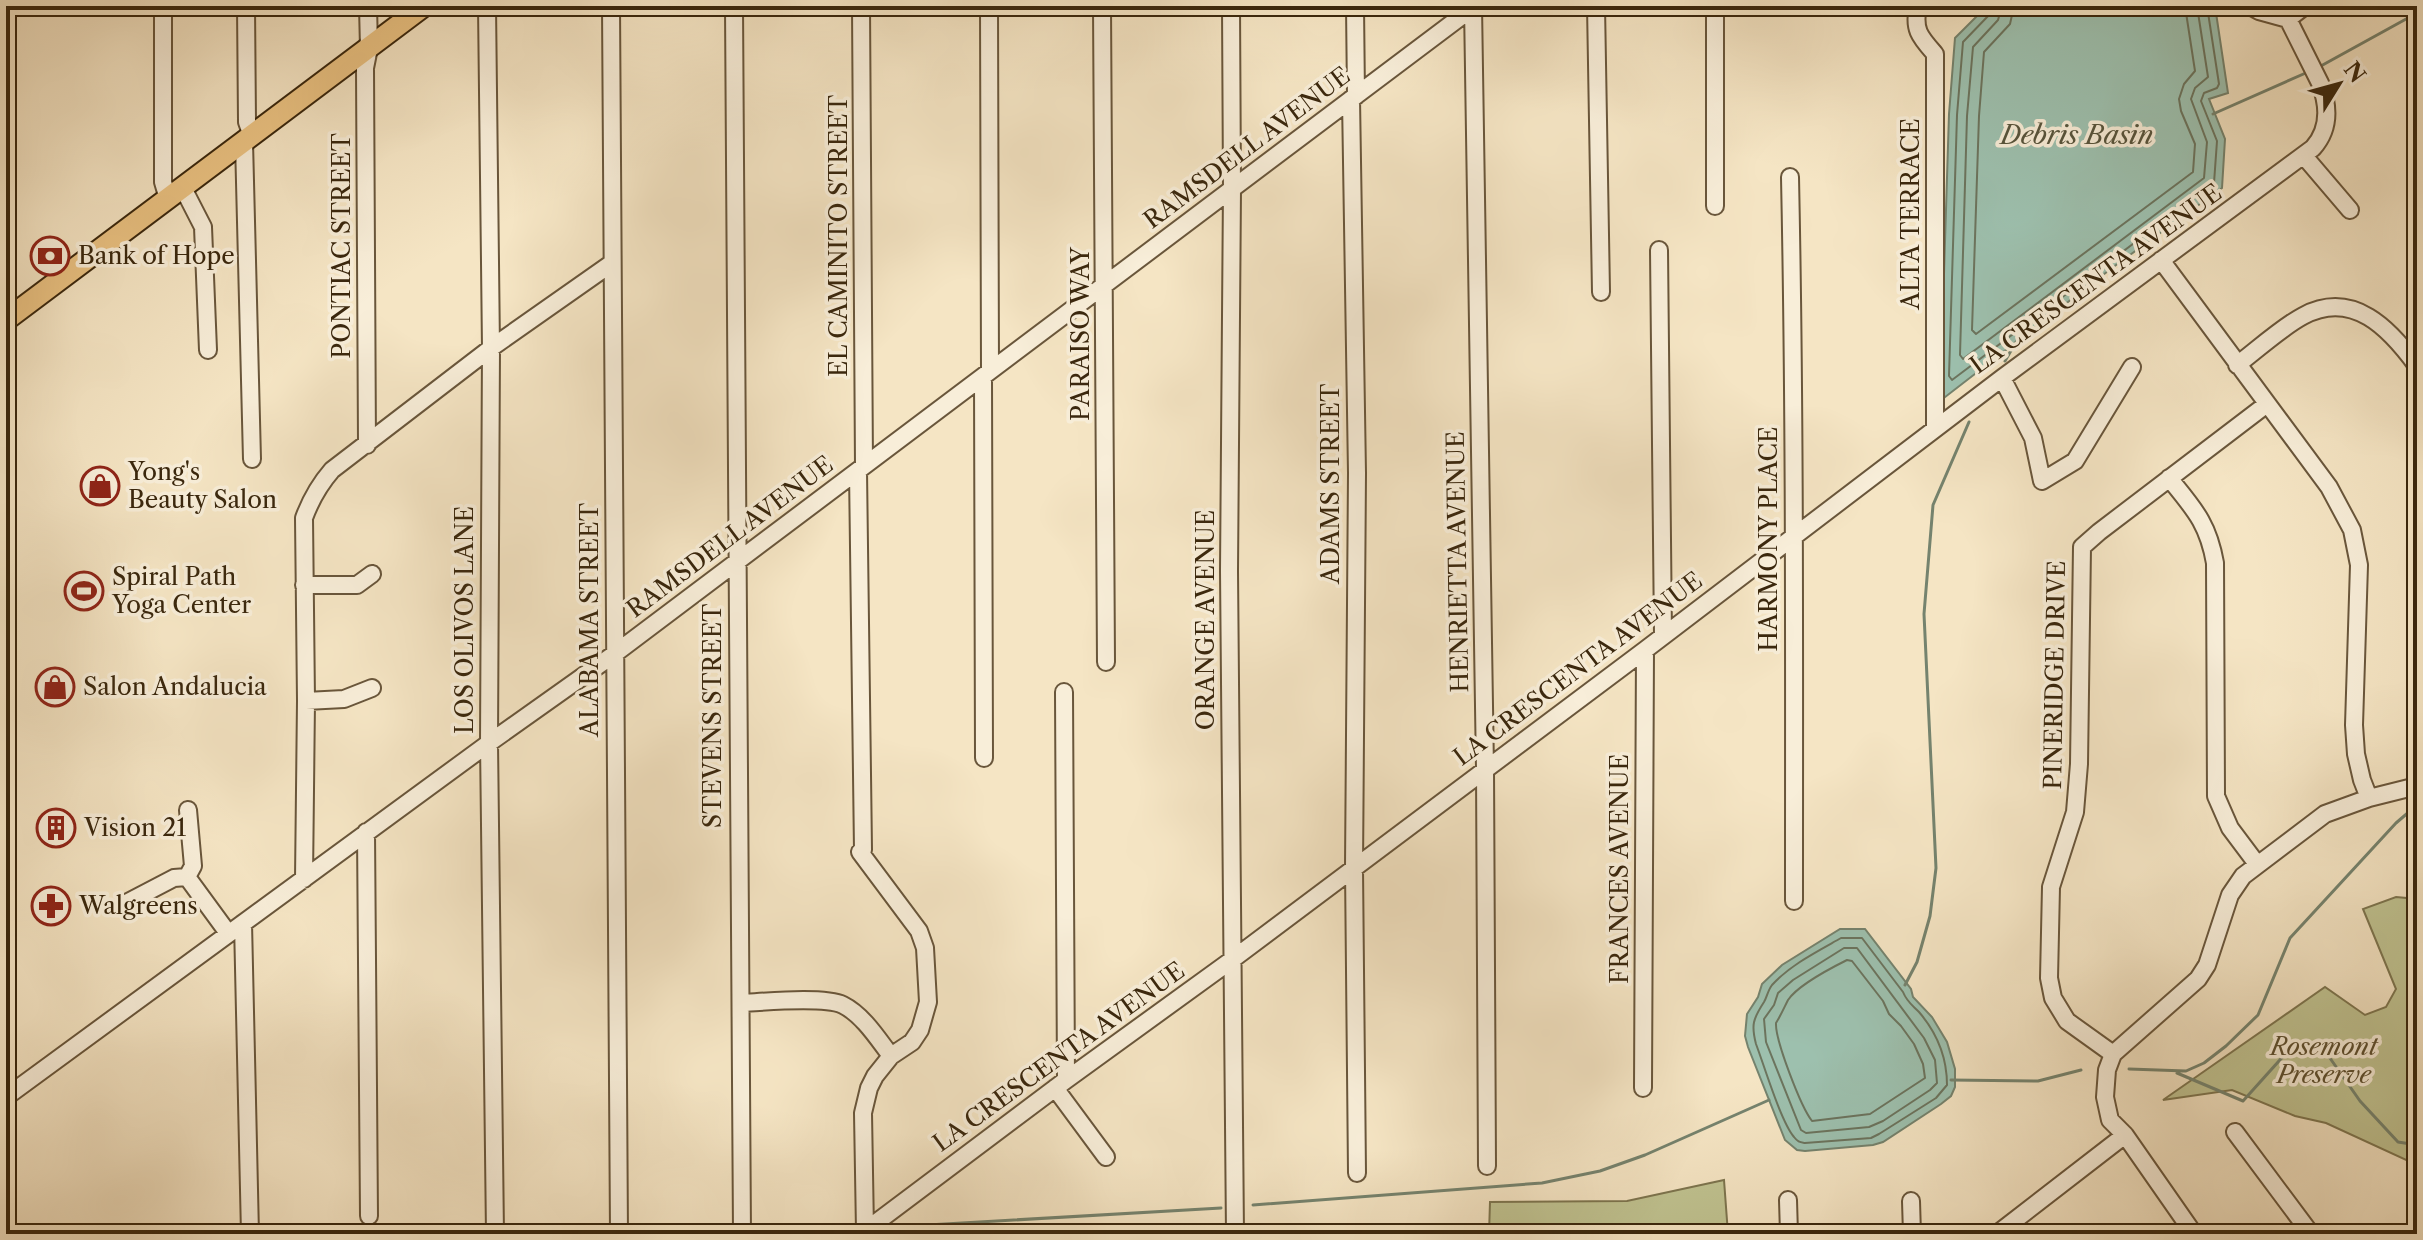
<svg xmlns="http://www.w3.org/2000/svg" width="2423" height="1240" viewBox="0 0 2423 1240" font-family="'Libre Caslon Text',serif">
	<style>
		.green { fill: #c0c391; stroke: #7d754f; stroke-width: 2 }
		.water { fill: #9dc0ae; stroke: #75836e; stroke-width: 2 }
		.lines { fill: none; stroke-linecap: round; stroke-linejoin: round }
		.shore { stroke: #6c745e; stroke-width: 2 }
		.stream { stroke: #75836e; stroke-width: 3 }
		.minor-casing { stroke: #69563b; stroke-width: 20 }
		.major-casing { stroke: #3a270d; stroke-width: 24 }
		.minor { stroke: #f8eed9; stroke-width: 16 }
		.major { stroke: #eac282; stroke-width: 20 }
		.labels { text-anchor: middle; stroke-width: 7; stroke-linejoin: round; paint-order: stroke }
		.street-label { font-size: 24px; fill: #3a270d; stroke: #f8eed9 }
		.poi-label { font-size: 24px; fill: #3a270d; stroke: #f8eed9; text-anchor: start }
		.park-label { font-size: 24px; font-style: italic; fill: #5c4e2e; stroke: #f8eed9 }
		.water-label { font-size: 26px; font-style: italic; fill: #58553d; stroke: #f8eed9 }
	</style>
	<rect width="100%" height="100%" fill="#f5e5c4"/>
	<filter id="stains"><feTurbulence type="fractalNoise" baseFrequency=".0025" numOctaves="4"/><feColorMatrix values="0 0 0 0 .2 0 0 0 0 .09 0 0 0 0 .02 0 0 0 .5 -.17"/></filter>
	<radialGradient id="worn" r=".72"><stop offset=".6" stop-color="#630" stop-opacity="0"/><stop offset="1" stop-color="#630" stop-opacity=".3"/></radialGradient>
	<path class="green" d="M2396,897L2417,899V1165L2326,1123L2295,1116L2232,1090L2163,1100L2325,987L2365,1015L2386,1007L2396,989L2363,909Z
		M1724,1180L1728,1234H1489L1490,1202L1627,1201Z"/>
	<path class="water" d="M1987,6H2215L2228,93L2209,99L2225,139L2222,188L2112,268L1940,401L1949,114L1955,38Z
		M1840,929H1865L1911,989L1913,997L1932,1017L1947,1042L1955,1069V1087L1951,1096L1941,1104L1883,1142L1873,1145L1805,1151L1797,1150L1785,1140L1748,1047L1745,1036L1747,1014L1758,997L1762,984L1782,965Z"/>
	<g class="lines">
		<path class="shore" d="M1992,6L1990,14L1963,42L1957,115L1949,376L1952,380L2214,183L2217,141L2201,101L2204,93L2217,88L2219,84L2207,6
			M2002,6L1998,20L1973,47L1967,116L1960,355L1963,359L2204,178L2207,142L2191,99L2195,88L2208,77L2197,6
			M2014,6L2010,24L1984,52L1979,116L1972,330L1976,334L2193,172L2195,144L2181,111L2179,99L2184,84L2195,71L2185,6
			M1841,938H1862L1903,992C1907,1002 1912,1005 1919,1012C1937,1033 1947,1058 1947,1085L1936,1098L1879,1134L1871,1138L1805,1143C1799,1142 1798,1142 1794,1137C1781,1122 1764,1065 1756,1044C1751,1025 1753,1019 1764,1002C1767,997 1768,990 1772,985C1790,965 1818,951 1841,938Z
			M1844,948H1857L1924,1038L1935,1060L1937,1083L1930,1090L1883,1121L1869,1127L1806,1133L1801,1130L1766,1042L1764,1019L1774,1005L1778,993L1793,980Z
			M1847,960L1852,961L1883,1001L1889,1014L1901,1026L1914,1044L1923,1064L1925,1078L1870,1114L1812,1121C1801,1107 1775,1040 1776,1023C1781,1015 1784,1008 1788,1000C1798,985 1831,968 1847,960Z"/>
		<path class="stream" d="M2319,67L2417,13
			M2213,114L2308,72
			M2005,361L2016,342
			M1905,985L1917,962L1930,916L1936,868L1924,614L1933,505L1969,422
			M2129,1069L2186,1071L2204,1063L2226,1046L2258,1015L2290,938L2396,823L2417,805
			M2177,1073L2243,1101L2287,1052L2325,1051L2360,1101L2398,1142L2417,1145
			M1951,1080L2038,1081L2081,1070
			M1253,1205L1542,1183L1600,1171L1645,1155L1769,1100
			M893,1227L1221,1208
			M798,1234L834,1232"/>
		<defs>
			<path id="minor" d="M163,6V182L168,199
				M246,6L247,122L252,136
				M487,6L491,348L489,743L495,1234
				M611,6L619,1234
				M734,6L742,1234
				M861,6L864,466
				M989,6L990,371
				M1102,6L1106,662
				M1231,6L1232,189L1229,571L1235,1234
				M1355,6L1356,96
				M1473,6L1485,769L1487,1166
				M1596,6L1601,292
				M1715,6V206
				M1918,6C1913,30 1920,37 1935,54V429
				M2288,19L2305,6
				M1351,99L1357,473L1354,868L1357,1173
				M244,142L252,459
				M2304,156L2350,210
				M1790,177C1795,418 1794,660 1794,901
				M183,188L203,227L208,350
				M1659,250L1663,636
				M2161,260L2329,487L2352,530L2359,565L2354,725L2356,754L2362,780L2369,798
				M2237,365C2257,350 2282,327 2303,316C2353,289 2390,329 2417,366
				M983,377L984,758
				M2002,378L2033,438L2042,481L2075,461L2132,367
				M367,445L365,68L369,48L368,6
				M858,471L863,850
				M2169,478C2194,509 2208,523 2215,563L2216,796L2230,828L2257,864
				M304,585H357L372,574
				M1064,692L1066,1080
				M306,701L344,699L372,688
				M188,810L193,866L187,877L228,933
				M366,832L369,1216
				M860,852L919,931L925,948L928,1002L920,1030L912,1042L891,1056L875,1076L869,1088L863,1113L865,1231
				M304,879L306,701L304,518C311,499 319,485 332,470L491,348L612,263
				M128,902L174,878L187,877
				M243,923L250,1234
				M741,1003C763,1002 824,996 843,1005C863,1015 878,1039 891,1056
				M2113,1054L2067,1021L2053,998L2049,978L2051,887L2075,812L2079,764L2082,547L2099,532L2267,404
				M1055,1088L1106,1157
				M1643,1088L1645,650
				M6,1097L489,743L613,655L1475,6
				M2235,1132L2311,1234
				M1788,1200L1789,1234
				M1911,1201L1912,1234
				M861,1234L1066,1080L1233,959L1645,650L2002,378L2313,148C2330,129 2329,106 2320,83L2288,19L2259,11L2250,6
				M1997,1234L2125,1135
				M2194,1234L2125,1135L2110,1120L2105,1097L2107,1070L2113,1054L2198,979L2207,965L2230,895L2243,876L2325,814L2369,798L2417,786"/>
			<path id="major" d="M6,320L424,6"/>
		</defs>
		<use href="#minor" class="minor-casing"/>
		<use href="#major" class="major-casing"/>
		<use href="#minor" class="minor"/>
		<use href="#major" class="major"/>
	</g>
	<defs>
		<symbol id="bank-ring" viewBox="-11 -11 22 22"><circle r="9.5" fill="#f8eed9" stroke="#8f2418" stroke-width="1.5"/><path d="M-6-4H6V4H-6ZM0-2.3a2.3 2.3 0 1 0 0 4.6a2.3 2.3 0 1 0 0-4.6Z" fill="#8f2418"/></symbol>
		<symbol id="shop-ring" viewBox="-11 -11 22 22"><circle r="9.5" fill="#f8eed9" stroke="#8f2418" stroke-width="1.5"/><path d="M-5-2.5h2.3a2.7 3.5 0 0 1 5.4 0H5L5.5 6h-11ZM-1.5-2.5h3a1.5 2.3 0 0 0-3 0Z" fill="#8f2418"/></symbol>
		<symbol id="stadium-ring" viewBox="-11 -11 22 22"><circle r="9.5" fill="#f8eed9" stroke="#8f2418" stroke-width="1.5"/><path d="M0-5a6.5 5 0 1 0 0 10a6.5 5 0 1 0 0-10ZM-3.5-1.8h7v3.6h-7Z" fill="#8f2418"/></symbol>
		<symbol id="building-ring" viewBox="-11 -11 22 22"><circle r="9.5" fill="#f8eed9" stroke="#8f2418" stroke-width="1.5"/><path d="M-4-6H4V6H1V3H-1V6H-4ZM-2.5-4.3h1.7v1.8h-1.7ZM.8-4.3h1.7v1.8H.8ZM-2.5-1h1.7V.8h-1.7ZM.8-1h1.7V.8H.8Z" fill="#8f2418"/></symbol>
		<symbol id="pharmacy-ring" viewBox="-11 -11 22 22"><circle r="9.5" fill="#f8eed9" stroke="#8f2418" stroke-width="1.5"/><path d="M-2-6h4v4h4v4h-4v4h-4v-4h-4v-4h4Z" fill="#8f2418"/></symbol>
	</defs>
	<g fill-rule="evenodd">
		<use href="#bank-ring" x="28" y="234" width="44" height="44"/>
		<use href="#shop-ring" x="78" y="464" width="44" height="44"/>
		<use href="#stadium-ring" x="62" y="569" width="44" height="44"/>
		<use href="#shop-ring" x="33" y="665" width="44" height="44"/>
		<use href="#building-ring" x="34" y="806" width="44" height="44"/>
		<use href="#pharmacy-ring" x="29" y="884" width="44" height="44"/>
	</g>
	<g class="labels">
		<g class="street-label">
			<text transform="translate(1247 148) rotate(-37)" y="8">RAMSDELL AVENUE</text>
			<text transform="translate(1911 214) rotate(-90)" y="8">ALTA TERRACE</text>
			<text transform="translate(839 236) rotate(-90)" y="8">EL CAMINITO STREET</text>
			<text transform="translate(342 246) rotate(-90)" y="8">PONTIAC STREET</text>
			<text transform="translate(2096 279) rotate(-36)" y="8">LA CRESCENTA AVENUE</text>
			<text transform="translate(1081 334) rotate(-90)" y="8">PARAISO WAY</text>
			<text transform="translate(1331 484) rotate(-90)" y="8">ADAMS STREET</text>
			<text transform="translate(730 537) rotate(-37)" y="8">RAMSDELL AVENUE</text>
			<text transform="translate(1769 539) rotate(-90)" y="8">HARMONY PLACE</text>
			<text transform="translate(1458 562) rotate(-91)" y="8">HENRIETTA AVENUE</text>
			<text transform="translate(465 620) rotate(-90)" y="8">LOS OLIVOS LANE</text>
			<text transform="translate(590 620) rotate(-90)" y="8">ALABAMA STREET</text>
			<text transform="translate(1206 620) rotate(-90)" y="8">ORANGE AVENUE</text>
			<text transform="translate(1578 669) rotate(-37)" y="8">LA CRESCENTA AVENUE</text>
			<text transform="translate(2055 675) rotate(-89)" y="8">PINERIDGE DRIVE</text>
			<text transform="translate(713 716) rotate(-90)" y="8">STEVENS STREET</text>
			<text transform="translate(1620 869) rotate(-90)" y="8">FRANCES AVENUE</text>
			<text transform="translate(1059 1057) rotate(-36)" y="8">LA CRESCENTA AVENUE</text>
		</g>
		<g class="poi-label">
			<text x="78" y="264">Bank of Hope</text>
			<text x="128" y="480">Yong's<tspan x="128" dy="28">Beauty Salon</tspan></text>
			<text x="112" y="585">Spiral Path<tspan x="112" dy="28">Yoga Center</tspan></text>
			<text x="83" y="695">Salon Andalucia</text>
			<text x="84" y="836">Vision 21</text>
			<text x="79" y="914">Walgreens</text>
		</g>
		<g class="park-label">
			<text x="2324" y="1055">Rosemont<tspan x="2324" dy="28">Preserve</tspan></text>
		</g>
		<g class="water-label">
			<text x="2077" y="144">Debris Basin</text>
		</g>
	</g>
	<rect width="2423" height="1240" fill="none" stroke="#f5e5c4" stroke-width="32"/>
	<rect x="8" y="8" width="2407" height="1224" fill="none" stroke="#3a270d" stroke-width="4"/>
	<rect x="16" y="16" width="2391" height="1208" fill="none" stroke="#3a270d" stroke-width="2"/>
	<g transform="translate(2339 84) rotate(53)" stroke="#f8eed9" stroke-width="6" paint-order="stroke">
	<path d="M0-6L14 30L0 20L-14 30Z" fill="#3a270d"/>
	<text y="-12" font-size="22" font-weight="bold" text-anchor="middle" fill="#3a270d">N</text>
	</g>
	<rect width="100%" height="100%" filter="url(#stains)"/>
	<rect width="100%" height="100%" fill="url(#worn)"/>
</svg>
